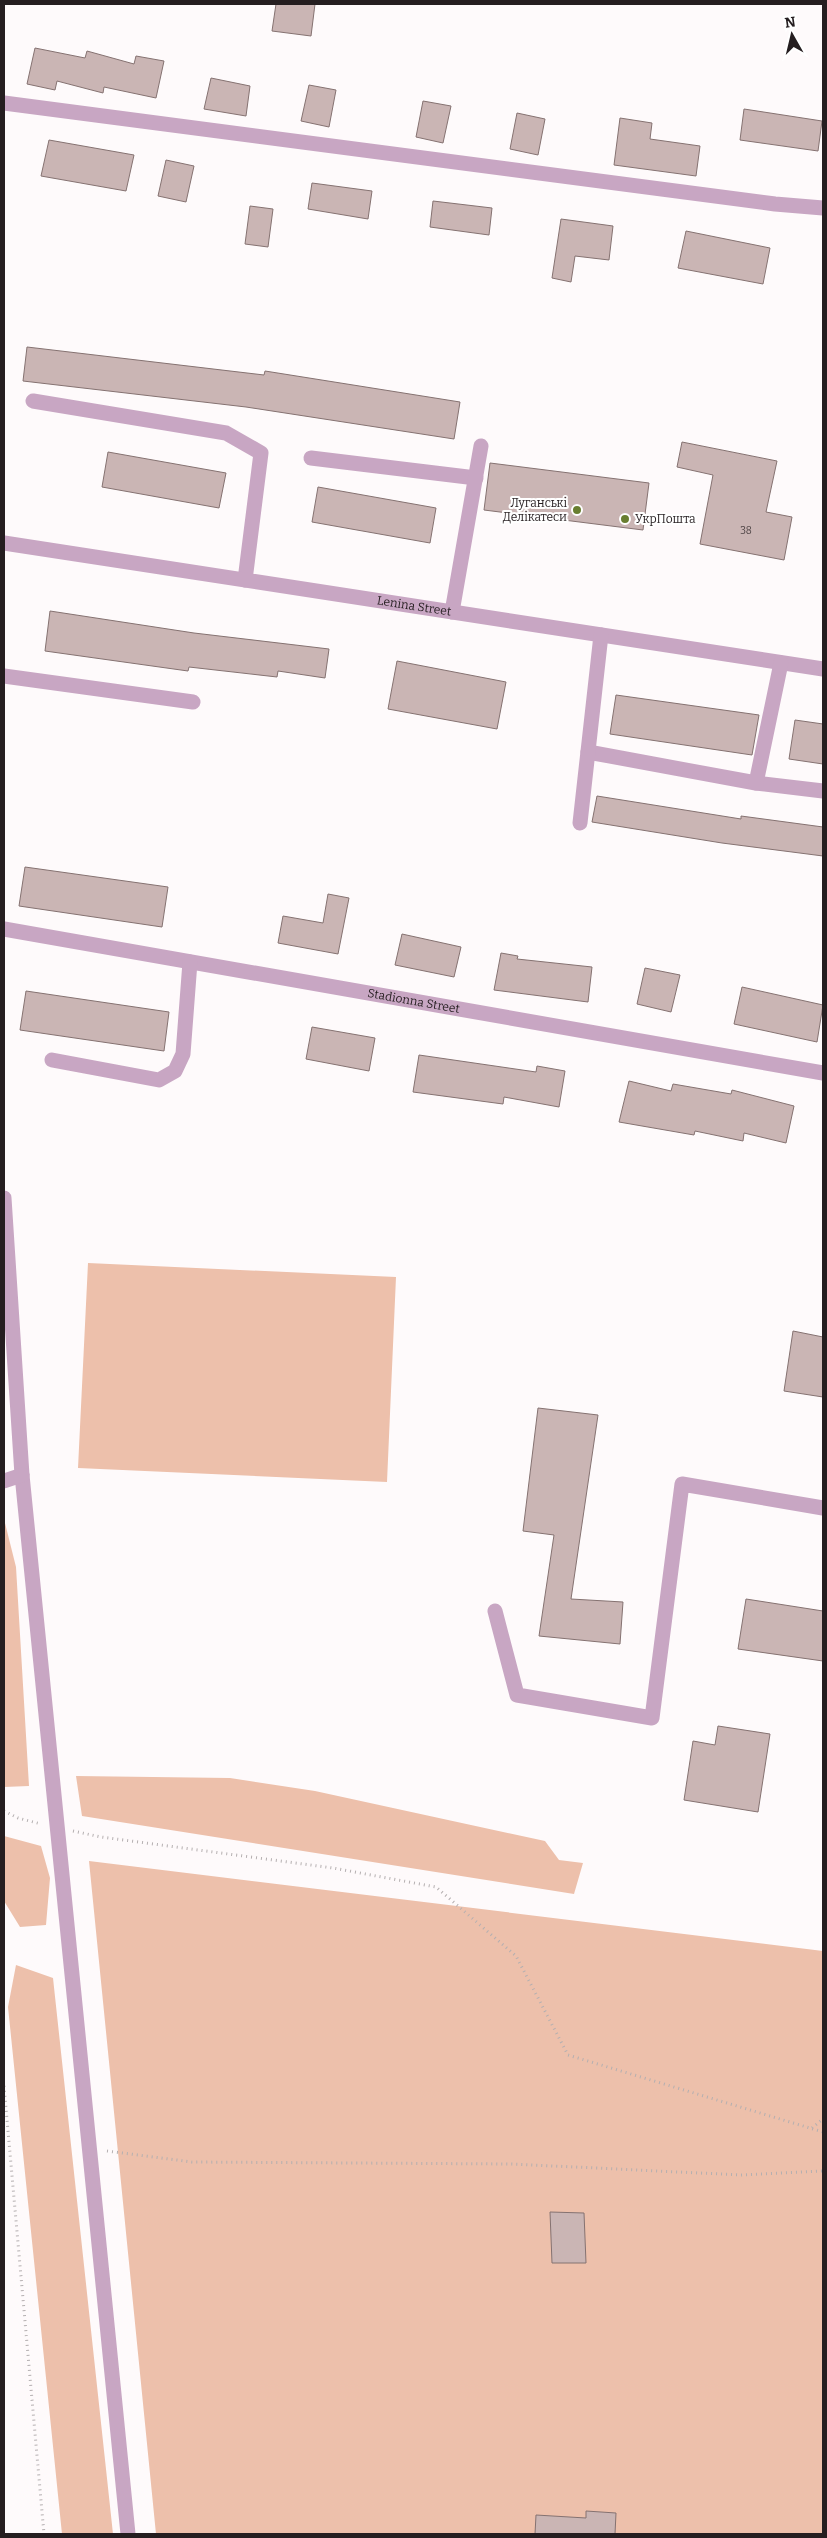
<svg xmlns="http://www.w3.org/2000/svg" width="827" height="2538" viewBox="0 0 827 2538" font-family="Bitter,serif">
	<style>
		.green { fill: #edc0ab }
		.building { fill: #cab5b4; stroke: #857271 }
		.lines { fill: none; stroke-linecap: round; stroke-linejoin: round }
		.path { stroke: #b4afb0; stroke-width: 3; stroke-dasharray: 1 4; stroke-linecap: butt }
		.minor { stroke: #c8a6c3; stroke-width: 15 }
		.poi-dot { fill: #687e30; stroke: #fff; stroke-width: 2 }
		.labels { text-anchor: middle; stroke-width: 4; stroke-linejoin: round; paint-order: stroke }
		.number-label { font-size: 10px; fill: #4e4445 }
		.poi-label { font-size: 12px; fill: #251e20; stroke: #fff; text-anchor: end }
		.street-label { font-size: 12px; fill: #251e20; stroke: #fff }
	</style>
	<rect width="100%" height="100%" fill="#fefafb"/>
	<path class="green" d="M88,1263L396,1277L387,1482L78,1468Z
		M4,1519L16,1567L29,1786L4,1787Z
		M76,1776L230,1778L315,1791L545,1841L559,1860L583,1863L574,1894L82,1816Z
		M4,1836L41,1846L50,1878L46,1925L20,1927L4,1901Z
		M89,1861L823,1951V2534H156Z
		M16,1965L53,1978L113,2534H62L8,2007Z"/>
	<path class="building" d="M276,4H315L311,36L272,31Z
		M35,48L85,58L87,51L134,64L136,56L164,61L156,98L104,87L103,93L57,81L55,90L27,84Z
		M211,78L250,86L246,116L204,109Z
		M309,85L336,90L329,127L301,121Z
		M423,101L451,106L443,143L416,137Z
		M744,109L822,121L818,151L740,140Z
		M517,113L545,119L538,155L510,149Z
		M620,118L652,123L650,139L700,146L696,176L614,165Z
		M49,140L134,155L126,191L41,176Z
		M166,160L194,166L186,202L158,196Z
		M312,183L372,191L368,219L308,209Z
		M433,201L492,208L489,235L430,227Z
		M250,206L273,209L268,247L245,244Z
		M561,219L613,226L609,260L575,256L571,282L552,278Z
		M686,231L770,248L763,284L678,268Z
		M27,347L264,375L265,371L460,402L454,439L246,407L23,381Z
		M682,442L777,461L766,512L792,517L784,560L700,544L713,475L677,467Z
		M108,452L226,473L219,508L102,487Z
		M490,463L649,483L643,530L484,510Z
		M318,487L436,508L430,543L312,522Z
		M50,611L194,633L329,649L325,678L278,671L277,677L189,667L188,671L45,651Z
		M397,661L506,682L497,729L388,709Z
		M616,695L759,715L752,755L610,734Z
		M795,720L823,724V764L789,759Z
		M597,796L741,819V816L823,827V856L722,843L592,822Z
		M25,867L168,887L162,927L19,906Z
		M328,894L349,898L338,954L278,943L283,916L323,923Z
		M402,934L461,947L454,977L395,965Z
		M501,953L518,956L517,959L592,967L588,1002L494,990Z
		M645,968L680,975L671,1012L637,1004Z
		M742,987L823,1005L817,1042L734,1024Z
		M26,991L169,1012L164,1051L20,1030Z
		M312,1027L375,1038L369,1071L306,1059Z
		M419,1055L536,1072L537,1066L565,1071L559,1107L504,1097L503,1104L413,1092Z
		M629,1081L671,1091L673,1084L731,1094L732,1090L794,1106L786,1143L744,1133L743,1141L695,1131L694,1135L619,1122Z
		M793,1331L823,1337V1397L784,1391Z
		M538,1408L598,1415L571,1599L623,1602L620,1644L539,1636L554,1535L523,1531Z
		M746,1599L823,1611V1661L738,1649Z
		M718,1726L770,1734L758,1812L684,1800L693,1741L715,1745Z
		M550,2212L584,2213L586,2263H552Z
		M586,2511L616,2513L615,2534H535L536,2515L586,2518Z"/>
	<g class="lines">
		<path class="path" d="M4,1811L18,1818L41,1824
			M73,1831L101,1837L333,1868L436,1887L516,1956L568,2055L823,2132
			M4,2086L44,2534
			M812,2128L823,2119
			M107,2151L192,2162L512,2164L741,2175L823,2171"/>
		<g class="minor">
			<path d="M4,103L775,204L823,208"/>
			<path d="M33,401L226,433L261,453L245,580"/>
			<path d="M311,458L476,478"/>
			<path id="s1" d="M4,543L823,669"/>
			<path d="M452,612L481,446"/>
			<path d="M4,676L193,702"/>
			<path d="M588,752L756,783L823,791"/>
			<path d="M756,783L781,663"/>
			<path d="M580,823L601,635"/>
			<path id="s2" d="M4,929L823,1073"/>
			<path d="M52,1060L159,1080L175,1071L183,1054L190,962"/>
			<path d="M4,1198L22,1475L128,2534"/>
			<path d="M4,1481L22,1475"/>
			<path d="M495,1611L517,1695L652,1718L682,1484L823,1508"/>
		</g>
	</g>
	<g class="poi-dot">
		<circle cx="577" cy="510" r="5"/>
		<circle cx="625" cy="519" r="5"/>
	</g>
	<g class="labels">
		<g class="number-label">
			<text x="746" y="534">38</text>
		</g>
		<g class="poi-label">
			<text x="567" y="507">Луганські<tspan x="567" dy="14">Делікатеси</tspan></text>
			<text x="635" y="523" text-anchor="start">УкрПошта</text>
		</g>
		<g class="street-label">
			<text dy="4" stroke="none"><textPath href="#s1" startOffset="415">Lenina Street</textPath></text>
			<text dy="4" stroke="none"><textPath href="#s2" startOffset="416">Stadionna Street</textPath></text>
		</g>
	</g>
	<rect width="827" height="2538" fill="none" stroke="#251e20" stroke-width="10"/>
	<g transform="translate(792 35) rotate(352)" stroke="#ffffff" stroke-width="4" paint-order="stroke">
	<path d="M0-4L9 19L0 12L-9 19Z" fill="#251e20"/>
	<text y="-8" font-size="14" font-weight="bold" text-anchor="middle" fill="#251e20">N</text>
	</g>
</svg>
